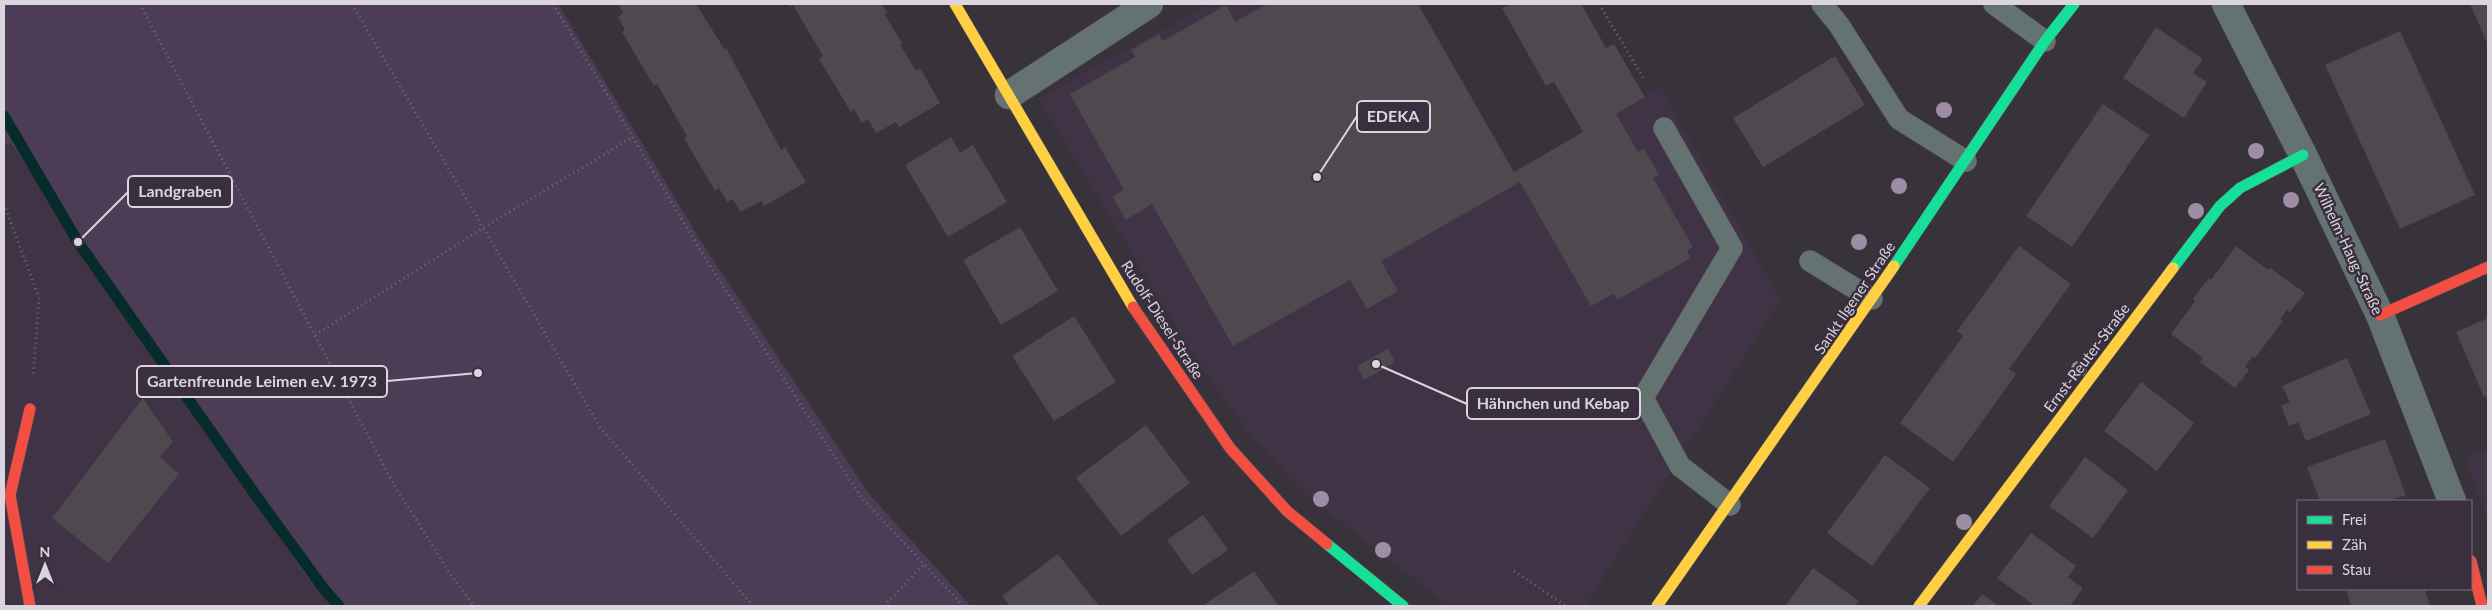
<svg xmlns="http://www.w3.org/2000/svg" width="2492" height="610" viewBox="0 0 2492 610" font-family="Lato,sans-serif">
	<style>
		.built { fill: #403346 }
		.green { fill: #4d3c56 }
		.lines { fill: none; stroke-linecap: round; stroke-linejoin: round }
		.stream { stroke: #052b2a; stroke-width: 11 }
		.building { fill: #4d494f }
		.lane-casing { stroke: #555057; stroke-width: 22 }
		.street-casing { stroke: #555057; stroke-width: 29 }
		.fast-casing { stroke: #555057; stroke-width: 12 }
		.slow-casing { stroke: #555057; stroke-width: 12 }
		.jam-casing { stroke: #555057; stroke-width: 12 }
		.path { stroke: #686f72; stroke-width: 3; stroke-dasharray: 1 4; stroke-linecap: butt }
		.lane { stroke: #657272; stroke-width: 21 }
		.street { stroke: #657272; stroke-width: 28 }
		.fast { stroke: #16e098; stroke-width: 11 }
		.slow { stroke: #ffcf43; stroke-width: 11 }
		.jam { stroke: #f24e42; stroke-width: 11 }
		.tree { fill: #9e8ea5 }
		.labels { text-anchor: middle; stroke-width: 5; stroke-linejoin: round; paint-order: stroke }
		.street-label { font-size: 15px; fill: #dbd5df; stroke: #392f3e }
		.leader { fill: none; stroke: #dbd5df; stroke-width: 2 }
		.callout-dot { fill: #dbd5df; stroke: #392f3e; stroke-width: 2 }
		.callout { fill: #392f3e; stroke: #dbd5df; stroke-width: 2 }
		.callout-label { font-size: 16px; text-anchor: middle; font-weight: bold; fill: #dbd5df }
	</style>
	<rect width="100%" height="100%" fill="#38323a"/>
	<path class="built" d="M1211,4H1418L1514,172L1660,87L1781,300L1585,606H1448L1310,498L1252,438L1199,364L1038,98Z
		M10,143L304,573L331,606H4V145Z
		M2488,448V522L2464,457Z"/>
	<path class="green" d="M4,4H558L707,251L869,494L971,606H331L304,573L11,143L4,145Z"/>
	<g class="lines">
		<path class="stream" d="M4,116L78,242L257,497L324,589L339,606"/>
	</g>
	<path class="building" d="M618,4H696L725,50L726,48L781,150L785,147L806,182L764,206L761,201L740,212L733,199L727,202L719,188L715,191L684,138L687,136L657,84L654,86L622,32L625,30L618,17L623,13Z
		M787,4H882L887,13L885,15L902,43L900,44L916,71L920,68L940,103L899,127L896,122L876,133L868,119L862,123L854,109L851,112L819,59L823,56L793,5L789,7Z
		M1267,4H1418L1514,172L1583,132L1554,82L1546,86L1502,8L1510,4H1581L1606,48L1614,44L1645,97L1616,114L1638,152L1644,149L1659,175L1653,178L1693,247L1687,250L1691,258L1617,300L1614,294L1591,306L1520,182L1381,261L1398,291L1367,309L1350,280L1233,346L1152,204L1126,220L1112,196L1124,190L1070,94L1135,57L1131,50L1159,34L1163,41L1226,5L1235,22Z
		M2470,4H2488V45Z
		M2156,27L2203,59L2193,73L2207,82L2184,118L2123,78Z
		M2400,31L2475,195L2400,229L2325,65Z
		M1835,56L1865,105L1763,167L1733,118Z
		M2103,104L2149,135L2072,247L2026,216Z
		M951,137L960,153L973,145L1007,202L948,237L905,165Z
		M1020,227L1058,291L1001,325L963,260Z
		M2019,246L2071,284L2009,369L2016,374L1953,462L1900,423L1963,336L1957,331Z
		M2236,246L2268,270L2270,268L2305,293L2290,312L2287,310L2280,319L2283,321L2255,358L2253,356L2245,366L2249,370L2235,388L2200,362L2203,358L2171,334L2195,301L2193,299L2209,278L2211,280Z
		M1074,316L1116,382L1054,421L1012,356Z
		M2488,318V395L2484,397L2456,332Z
		M1388,349L1395,362L1364,380L1357,366Z
		M2347,358L2371,414L2306,441L2298,422L2289,426L2281,406L2290,402L2282,386Z
		M2141,382L2194,423L2157,471L2104,431Z
		M143,398L173,442L160,457L179,474L108,563L52,518Z
		M1146,425L1190,483L1121,536L1076,478Z
		M2385,439L2406,495L2388,501H2320L2307,467Z
		M1885,455L1930,488L1872,566L1827,533Z
		M2085,457L2128,490L2093,538L2049,506Z
		M1203,515L1228,550L1192,575L1167,540Z
		M2031,533L2076,566L2068,577L2083,588L2070,606H2035L1997,578Z
		M1058,554L1099,606H1010L1002,596Z
		M1813,568L1859,601L1855,606H1785Z
		M1254,571L1279,606H1202L1232,586Z
		M2346,589H2425L2430,606H2351Z
		M1982,594L1998,606H1973Z"/>
	<g class="lines">
		<defs>
			<path id="lane" d="M1822,4L1839,25L1899,119L1966,161
				M1994,4L2045,41
				M1664,128L1732,248L1643,398L1680,466L1730,505
				M1810,261L1872,299"/>
			<path id="street" d="M2226,4L2303,155L2380,315L2452,501
				M1009,95L1149,4"/>
			<path id="fast" d="M1894,266L2045,41L2074,4
				M2173,268L2220,206L2240,188L2303,155
				M1327,544L1403,606"/>
			<path id="slow" d="M955,4L1133,307
				M1657,606L1894,266
				M1919,606L2173,268"/>
			<path id="jam" d="M1133,307L1230,448L1287,511L1327,544
				M2380,315L2488,267
				M30,409L10,495L30,606
				M2471,561L2482,606"/>
		</defs>
		<use href="#lane" class="lane-casing"/>
		<use href="#street" class="street-casing"/>
		<use href="#fast" class="fast-casing"/>
		<use href="#slow" class="slow-casing"/>
		<use href="#jam" class="jam-casing"/>
		<path class="path" d="M140,4L393,483L451,575L474,606
			M352,4L600,427L753,606
			M553,4L708,263L861,497L963,606
			M1599,4L1645,81
			M4,204L39,298L33,377
			M315,335L483,228L633,137
			M1514,571L1566,606
			M884,606L924,564"/>
		<use href="#lane" class="lane"/>
		<use href="#street" class="street"/>
		<use href="#fast" class="fast"/>
		<use href="#slow" class="slow"/>
		<use href="#jam" class="jam"/>
	</g>
	<g class="tree">
		<circle cx="1944" cy="110" r="8"/>
		<circle cx="2256" cy="151" r="8"/>
		<circle cx="1899" cy="186" r="8"/>
		<circle cx="2291" cy="200" r="8"/>
		<circle cx="2196" cy="211" r="8"/>
		<circle cx="1859" cy="242" r="8"/>
		<circle cx="2079" cy="369" r="8"/>
		<circle cx="1321" cy="499" r="8"/>
		<circle cx="1964" cy="522" r="8"/>
		<circle cx="1383" cy="550" r="8"/>
	</g>
	<g class="labels">
		<g class="street-label">
			<text transform="translate(2348 249) rotate(65)" y="5">Wilhelm-Haug-Straße</text>
			<text transform="translate(1855 298) rotate(-56)" y="5">Sankt Ilgener Straße</text>
			<text transform="translate(1162 320) rotate(57)" y="5">Rudolf-Diesel-Straße</text>
			<text transform="translate(2087 358) rotate(-53)" y="5">Ernst-Reuter-Straße</text>
		</g>
	</g>
	<path class="leader" d="M1317 177L1357 116M78 242L128 192M478 373L387 381M1376 364L1467 404"/>
	<g class="callout-dot">
		<circle cx="1317" cy="177" r="5"/>
		<circle cx="78" cy="242" r="5"/>
		<circle cx="478" cy="373" r="5"/>
		<circle cx="1376" cy="364" r="5"/>
	</g>
	<g class="callout">
		<rect x="1357" y="101" width="73" height="31" rx="5"/>
		<rect x="128" y="176" width="104" height="31" rx="5"/>
		<rect x="137" y="366" width="250" height="31" rx="5"/>
		<rect x="1467" y="388" width="173" height="31" rx="5"/>
	</g>
	<g class="callout-label">
		<text x="1393" y="122">EDEKA</text>
		<text x="180" y="197">Landgraben</text>
		<text x="262" y="387">Gartenfreunde Leimen e.V. 1973</text>
		<text x="1553" y="409">Hähnchen und Kebap</text>
	</g>
	<rect width="2492" height="610" fill="none" stroke="#dbd5df" stroke-width="10"/>
	<rect x="2297" y="500" width="175" height="90" fill="#392f3e" stroke="#7a717e"/>
	<rect x="2307" y="516" width="25" height="8" fill="#16e098" stroke="#7a717e"/>
	<text x="2342" y="525" font-size="15" fill="#dbd5df">Frei</text>
	<rect x="2307" y="541" width="25" height="8" fill="#ffcf43" stroke="#7a717e"/>
	<text x="2342" y="550" font-size="15" fill="#dbd5df">Zäh</text>
	<rect x="2307" y="566" width="25" height="8" fill="#f24e42" stroke="#7a717e"/>
	<text x="2342" y="575" font-size="15" fill="#dbd5df">Stau</text>
	<g transform="translate(45 565)" stroke="#392f3e" stroke-width="4" paint-order="stroke">
	<path d="M0-4L9 19L0 12L-9 19Z" fill="#dbd5df"/>
	<text y="-8" font-size="14" font-weight="bold" text-anchor="middle" fill="#dbd5df">N</text>
	</g>
</svg>
